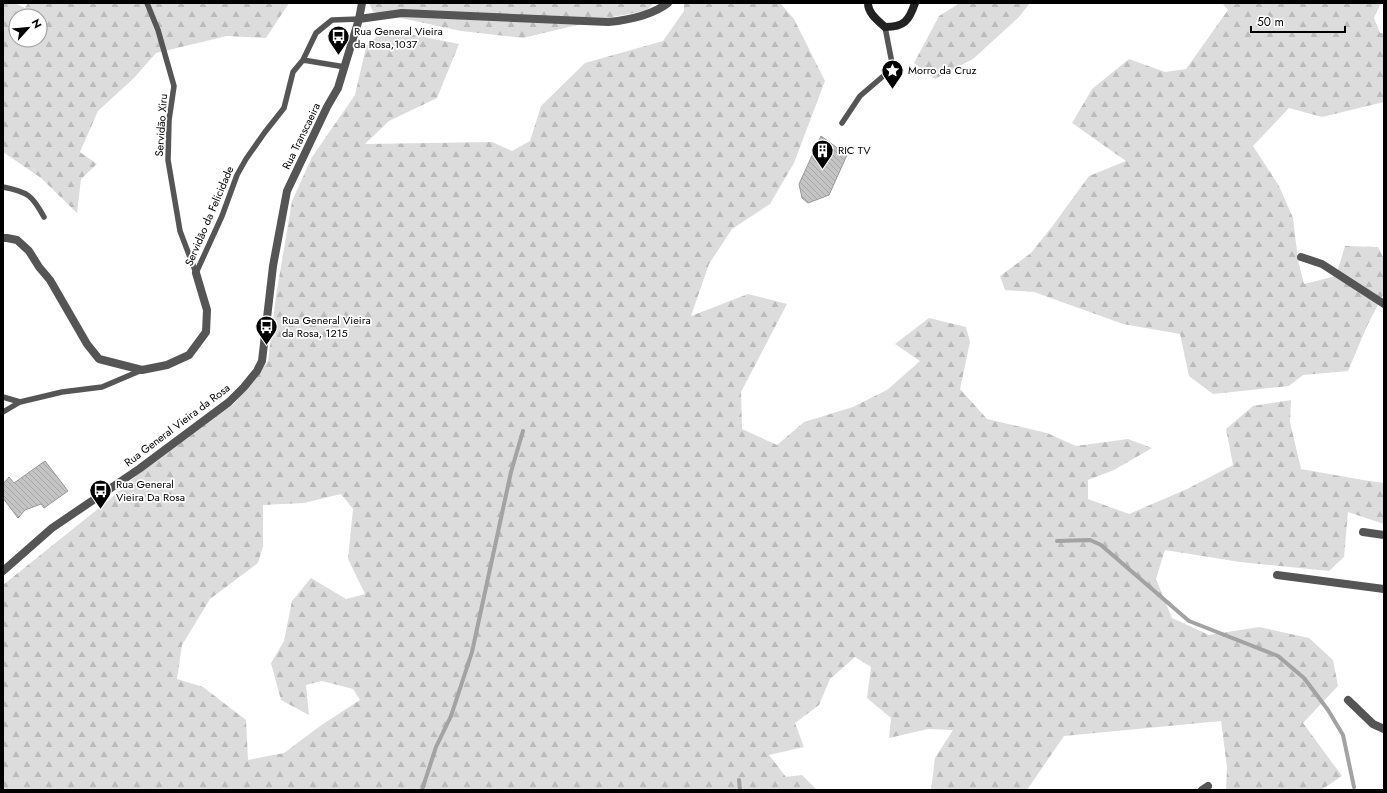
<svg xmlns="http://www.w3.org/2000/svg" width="1387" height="793" viewBox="0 0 1387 793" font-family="Jost,sans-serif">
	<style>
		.forest { fill: url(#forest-firs); fill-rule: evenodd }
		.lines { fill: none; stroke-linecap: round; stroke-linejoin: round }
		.stream { stroke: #a3a3a3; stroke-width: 4 }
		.building { fill: url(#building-back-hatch); stroke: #999 }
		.lane { stroke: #555; stroke-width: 5.5 }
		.street { stroke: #555; stroke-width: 8 }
		.secondary { stroke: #222; stroke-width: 8 }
		.labels { text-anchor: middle; stroke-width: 3.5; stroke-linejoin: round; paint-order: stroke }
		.poi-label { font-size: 11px; fill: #000; stroke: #fff; text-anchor: start }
		.street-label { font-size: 11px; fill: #000; stroke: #fff }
	</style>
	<defs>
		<pattern id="forest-firs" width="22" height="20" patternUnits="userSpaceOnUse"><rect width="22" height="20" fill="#dcdcdc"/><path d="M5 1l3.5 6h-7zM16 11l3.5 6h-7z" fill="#bbb"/></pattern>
		<pattern id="building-back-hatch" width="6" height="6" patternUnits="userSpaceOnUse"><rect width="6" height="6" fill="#c4c4c4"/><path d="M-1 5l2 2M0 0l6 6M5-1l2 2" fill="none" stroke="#a7a7a7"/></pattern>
	</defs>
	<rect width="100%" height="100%" fill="#fff"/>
	<path class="forest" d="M3,3H15L25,8L28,3H289L266,38L227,36L156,53L134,78L98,111L80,152L97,164L81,179L77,213L41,178L3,152ZM16,16H40V40H16Z
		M369,3H654L646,11L606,18L523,38L461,31L373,12Z
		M684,3H780L794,19L825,81L794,163L770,204L732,229L709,264L691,316L748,294L787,304L741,392L742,429L777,445L804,422L853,407L887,390L920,361L895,344L929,318L966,327L970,342L960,389L987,419L1047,433L1076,446L1128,439L1152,448L1114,470L1088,480V499L1129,514L1187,489L1233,465L1226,429L1253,406L1291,400L1290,422L1301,469L1363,480L1384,483V524L1348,512L1344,557L1329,571L1240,562L1165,550L1156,579L1172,618L1209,635L1259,627L1309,638L1333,660L1338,686L1303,723L1342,776L1321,790H1225L1226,789L1227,767L1221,721L1064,736L1027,790H931L935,758L953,730L928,729L889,738L891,718L867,698L871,667L855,657L830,679L819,705L795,723L804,747L769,755L786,777L802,775L817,790H3V585L109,500L172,444L234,404L268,361L276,296L292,201L312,157L355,95L366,47L384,29L459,44L437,98L389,121L365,144L492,142L512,151L530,141L541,106L585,63L663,41L684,11ZM341,494L353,509L348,559L365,594L346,599L311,578L292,601L284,641L271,663L281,700L309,715L306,685L322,681L353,689L360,700L320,726L284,753L248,760L246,720L203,687L177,679L182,645L210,599L258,563L263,546V505L304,503Z
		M957,3H1030L1018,18L973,59L935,79L914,63L939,16L957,5Z
		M1222,3H1381L1374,18L1380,33H1384V102L1322,117L1289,108L1253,146L1279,186L1293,218L1298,260L1304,284L1336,276L1345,246L1378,247L1384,259V293L1367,326L1348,371L1303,375L1289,386L1213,394L1189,376L1180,334L1123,324L1034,292L1005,290L1000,276L1031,253L1054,224L1089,176L1126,161L1072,123L1092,89L1129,59L1165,72L1186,69L1228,10Z"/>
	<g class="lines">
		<path class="stream" d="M1057,541L1090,540L1101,545L1189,621L1278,656L1304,678L1328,710L1343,735L1354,787
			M739,780L740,790
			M422,790L436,747L451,716L472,652L511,472L523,431"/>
	</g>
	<path class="building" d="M821,136L847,155L829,195L808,203L802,198L799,184Z
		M45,461L68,491L44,508L41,504L25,510L18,518L3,498V484L9,477L14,483Z"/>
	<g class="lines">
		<path class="lane" d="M147,3L158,30L174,86L169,120L168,160L180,231L196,273
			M303,60L316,33L332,20L359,19
			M842,123L860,96L888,72L892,63L885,27
			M3,187C28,192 32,195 44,217
			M196,273L222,216L237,175L246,159L265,132L284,108L293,72L303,60L345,67
			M3,397L20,402
			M3,412L20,402L62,392L102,387L142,370"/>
		<path class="street" d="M359,19L402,13L608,22C629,20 651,16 668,3
			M3,238H7L17,240L29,251L39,267L50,280L87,344L99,359L142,370L167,365L189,355L206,332L207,310L196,273
			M1301,257L1322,264L1384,304
			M1363,532L1384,535
			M3,571L52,528L139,469L229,402L244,387L257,371L262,361L273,266L287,191L327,107L338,88L359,19L362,3
			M1277,575L1384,589
			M1348,700L1373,724L1384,729
			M1202,790L1208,786"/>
		<path class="secondary" d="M868,3C868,13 877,20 885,27C904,27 909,21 915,3"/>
	</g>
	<defs>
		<symbol id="bus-pin" viewBox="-11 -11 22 30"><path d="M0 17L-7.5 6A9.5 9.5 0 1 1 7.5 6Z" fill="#000" stroke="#fff"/><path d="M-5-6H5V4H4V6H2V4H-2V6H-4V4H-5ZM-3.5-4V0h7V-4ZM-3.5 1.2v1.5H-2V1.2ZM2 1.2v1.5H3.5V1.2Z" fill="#fff"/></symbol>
		<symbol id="sight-pin" viewBox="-11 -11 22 30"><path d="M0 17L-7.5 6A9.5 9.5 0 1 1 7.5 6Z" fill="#000" stroke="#fff"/><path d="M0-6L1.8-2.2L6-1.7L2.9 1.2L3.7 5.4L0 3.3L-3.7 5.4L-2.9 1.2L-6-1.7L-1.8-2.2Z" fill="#fff"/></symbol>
		<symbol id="building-pin" viewBox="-11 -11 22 30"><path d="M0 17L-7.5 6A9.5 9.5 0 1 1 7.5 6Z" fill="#000" stroke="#fff"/><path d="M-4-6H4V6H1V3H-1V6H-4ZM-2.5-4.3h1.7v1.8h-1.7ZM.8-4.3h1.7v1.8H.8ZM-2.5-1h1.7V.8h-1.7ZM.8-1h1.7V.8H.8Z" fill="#fff"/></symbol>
	</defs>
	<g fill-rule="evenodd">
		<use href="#bus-pin" x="326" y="24" width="25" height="34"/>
		<use href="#sight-pin" x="880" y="58" width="25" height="34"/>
		<use href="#building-pin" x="810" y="138" width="25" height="34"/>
		<use href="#bus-pin" x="254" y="314" width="25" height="34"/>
		<use href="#bus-pin" x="88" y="478" width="25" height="34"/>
	</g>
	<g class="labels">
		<g class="poi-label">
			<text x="354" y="35">Rua General Vieira<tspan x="354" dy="13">da Rosa,1037</tspan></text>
			<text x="908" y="74">Morro da Cruz</text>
			<text x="838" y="154">RIC TV</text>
			<text x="282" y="324">Rua General Vieira<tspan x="282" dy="13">da Rosa, 1215</tspan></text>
			<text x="116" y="488">Rua General<tspan x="116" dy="13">Vieira Da Rosa</tspan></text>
		</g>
		<g class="street-label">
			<text transform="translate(161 125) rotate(-86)" y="4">Servidão Xiru</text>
			<text transform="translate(301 136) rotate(-64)" y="4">Rua Transcaeira</text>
			<text transform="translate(209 216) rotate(-67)" y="4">Servidão da Felicidade</text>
			<text transform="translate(177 425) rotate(-37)" y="4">Rua General Vieira da Rosa</text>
		</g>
	</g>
	<rect width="1387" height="793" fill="none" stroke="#000000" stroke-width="8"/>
	<g transform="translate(28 28) rotate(63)"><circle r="19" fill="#ffffff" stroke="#999999"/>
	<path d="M0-3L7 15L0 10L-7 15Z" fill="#000000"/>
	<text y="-6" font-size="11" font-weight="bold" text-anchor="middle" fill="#000000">N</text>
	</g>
	<path d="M1251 26v6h94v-6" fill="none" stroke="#000000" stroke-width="2"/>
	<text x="1257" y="26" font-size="12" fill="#000000" stroke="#ffffff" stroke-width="3" paint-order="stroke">50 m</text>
</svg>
